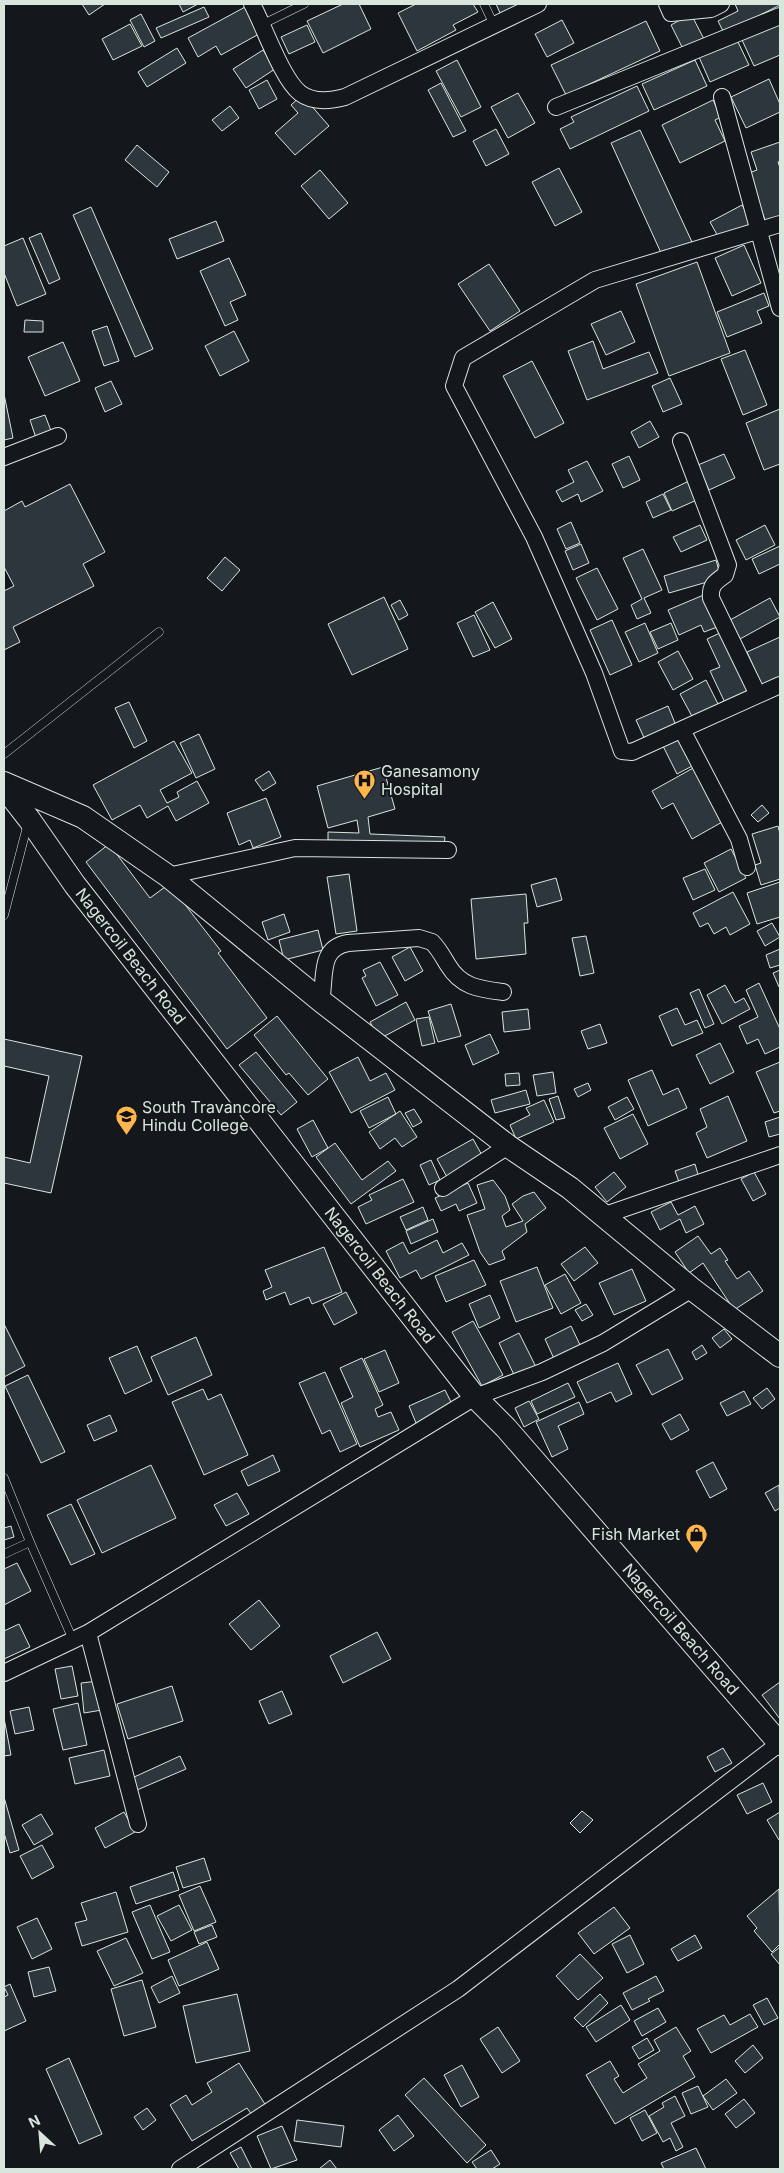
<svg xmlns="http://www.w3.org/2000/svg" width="784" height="2173" viewBox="0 0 784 2173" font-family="Inter,sans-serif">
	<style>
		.building { fill: #2c363c; stroke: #d8e6dc }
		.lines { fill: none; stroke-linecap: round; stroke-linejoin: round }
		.lane-casing { stroke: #d8e6dc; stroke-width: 9 }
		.street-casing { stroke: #d8e6dc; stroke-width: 18 }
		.secondary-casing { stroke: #d8e6dc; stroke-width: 24 }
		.lane { stroke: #14181c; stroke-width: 8 }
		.street { stroke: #14181c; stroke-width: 16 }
		.secondary { stroke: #14181c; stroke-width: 22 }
		.labels { text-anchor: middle; stroke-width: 4; stroke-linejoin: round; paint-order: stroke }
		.poi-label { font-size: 16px; fill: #d8e6dc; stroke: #14181c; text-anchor: start }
		.street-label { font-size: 16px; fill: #d8e6dc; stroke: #14181c }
	</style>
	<rect width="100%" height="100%" fill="#14181c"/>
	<path class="building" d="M82,4H105L89,15Z
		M179,4H198L183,12Z
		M343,4H359L371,29L323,53L307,21Z
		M416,4H473L478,12L453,25L456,30L417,51L398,13Z
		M496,4H520L500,13Z
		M735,4H780V5L724,33L718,21L738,11Z
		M204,7L209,17L161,38L156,28Z
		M245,7L259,34L221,55L216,46L198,57L188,38Z
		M141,14L155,41L144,47L130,20Z
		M691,14L705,41L684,51L671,25Z
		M562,20L574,43L547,57L535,34Z
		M646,21L660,51L566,95L551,65Z
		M780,23V55L754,66L742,40Z
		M130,24L142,46L113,60L102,39Z
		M307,25L315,42L289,54L281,37Z
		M737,40L749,65L710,82L699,57Z
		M177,48L186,63L147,87L138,72Z
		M263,50L275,69L246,88L233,69Z
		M457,60L481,107L461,117L436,71Z
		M695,60L707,86L654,110L642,84Z
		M769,79L780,104V112L746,128L731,97Z
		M267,80L277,99L259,109L249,90Z
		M441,83L466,131L453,137L428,90Z
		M637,86L649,111L570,149L560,129L574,122L571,117Z
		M518,93L535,123L508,138L491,107Z
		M302,95L329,126L295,155L275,133L298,113L291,105Z
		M713,100L721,117L715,120L725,141L680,163L662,125Z
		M230,106L239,118L222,131L212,120Z
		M496,129L509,154L486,166L473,141Z
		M640,130L692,242L662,255L611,143Z
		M780,142V161L778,162L780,168V218L766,223L749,173L757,170L751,152Z
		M137,145L169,172L157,187L125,160Z
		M559,168L582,212L555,226L532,182Z
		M320,170L348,203L329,219L301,186Z
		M742,205L752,223L720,240L710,222Z
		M91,207L153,349L135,357L73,215Z
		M216,221L224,241L177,259L169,239Z
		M41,233L60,279L49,284L29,238Z
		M23,238L46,294L17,306L4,273V246Z
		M744,245L761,283L732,296L715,258Z
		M229,258L246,295L230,302L238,320L225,326L200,271Z
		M697,262L730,353L669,376L636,284Z
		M489,264L520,311L490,331L458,284Z
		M764,293L769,306L757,311L762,323L727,337L717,312Z
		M621,311L635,342L606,355L591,324Z
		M25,320L43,321V332H24Z
		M107,326L119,361L104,366L92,331Z
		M234,331L249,361L220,376L205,346Z
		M593,341L603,369L649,352L658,373L587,400L568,351Z
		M63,342L80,381L45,396L28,357Z
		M745,350L767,405L743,415L721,359Z
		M532,361L564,423L535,438L503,376Z
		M670,378L682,404L663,412L652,386Z
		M111,381L122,404L105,412L95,388Z
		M4,394L13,438L4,440Z
		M780,409V464L764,470L746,423Z
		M45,415L53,436L37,441L30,420Z
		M650,421L659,437L639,448L631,432Z
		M724,454L735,478L709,490L698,465Z
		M629,456L640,480L623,488L612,464Z
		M587,461L603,491L581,502L578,494L562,502L556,491L574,482L568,470Z
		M691,480L699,499L672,511L664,493Z
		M70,484L105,552L83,564L94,586L13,627L20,642L4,650V591L14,586L4,567V511L22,501L25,507Z
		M663,494L671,510L653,518L646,502Z
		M571,522L580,543L566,549L557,529Z
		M700,525L707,540L681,552L673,537Z
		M765,525L775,545L746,560L736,540Z
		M581,544L589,563L573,570L565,551Z
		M780,546V564L759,574L752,559Z
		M643,549L662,590L644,598L651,613L637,619L631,605L642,599L623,558Z
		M225,557L240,570L222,591L207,578Z
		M716,560L721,578L669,593L664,576Z
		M597,568L618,609L597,620L576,578Z
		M706,594L720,626L704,632L701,625L679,635L668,610Z
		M384,597L408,649L352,675L328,624Z
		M770,598L780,617L740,639L730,620Z
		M400,600L408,615L399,620L391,605Z
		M493,602L512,639L495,648L475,612Z
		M474,615L490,650L473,657L457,623Z
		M612,620L632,665L610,675L590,630Z
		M645,623L658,653L639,662L625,632Z
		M671,623L678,640L658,649L650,632Z
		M722,632L751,696L727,707L710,671L720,667L707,639Z
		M780,637V680L763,688L747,652Z
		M678,651L693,679L673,690L658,662Z
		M706,680L720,708L695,722L680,694Z
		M129,702L147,741L134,748L115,708Z
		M668,706L677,728L646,742L636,720Z
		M199,734L215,769L196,778L180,743Z
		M679,735L694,765L677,774L662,744Z
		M174,741L192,773L160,790L167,803L179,797L177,792L197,781L209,803L176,821L168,806L147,818L140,805L112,820L93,785Z
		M383,767L395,809L368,817L370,834L445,837L444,845L328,840V832L359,833L357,820L328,828L317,786Z
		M695,767L724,821L692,839L673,803L662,809L652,791Z
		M269,771L276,783L263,791L255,780Z
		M266,798L281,837L253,848L250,840L239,845L227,813Z
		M762,805L769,813L758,822L751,815Z
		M778,826L780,834V879L761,885L755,865L761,863L752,834Z
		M109,844L150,898L169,884L221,951L218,953L267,1018L227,1049L86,862Z
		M731,849L746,878L719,892L704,863Z
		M705,869L715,890L693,900L683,878Z
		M349,874L357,931L336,934L327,877Z
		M556,878L562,900L537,907L531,885Z
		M780,882V917L757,924L747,893Z
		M733,892L750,924L730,935L726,927L714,934L708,923L700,927L693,913Z
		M526,894L528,923H524L526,954L476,959L471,899Z
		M284,914L290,932L268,940L262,922Z
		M772,923L780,937L765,946L757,931Z
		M318,930L323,950L284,960L279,940Z
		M586,936L594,973L580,976L572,938Z
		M410,947L423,971L405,981L392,957Z
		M780,949V965L770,968L766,955Z
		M380,962L398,995L376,1006L362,978L366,976L363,970Z
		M780,970V986L779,987L773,973Z
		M759,983L780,1029V1047L765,1054L758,1039L747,1044L739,1026L758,1017L746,990Z
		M725,985L735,1003L744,998L750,1009L722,1024L707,995Z
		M699,989L714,1024L705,1028L690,993Z
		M406,1002L415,1020L379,1039L370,1022Z
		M451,1004L461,1036L438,1042L428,1011Z
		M677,1008L685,1025L697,1020L703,1033L672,1046L659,1016Z
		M528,1009L530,1029L504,1032L502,1012Z
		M277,1016L328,1079L308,1095L289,1073L286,1075L254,1035Z
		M429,1017L435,1043L422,1046L416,1019Z
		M600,1024L607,1043L588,1049L581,1031Z
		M490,1034L499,1053L473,1065L465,1045Z
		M4,1039L82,1056L51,1193L4,1183V1157L30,1163L49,1076L4,1066Z
		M720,1043L734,1072L710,1084L696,1055Z
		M256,1052L297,1102L281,1115L239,1065Z
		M358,1057L370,1081L386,1073L395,1090L351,1113L329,1072Z
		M780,1062V1111L774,1113L756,1072Z
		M652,1070L663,1095L678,1088L687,1108L648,1126L628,1080Z
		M553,1072L556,1093L537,1096L533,1075Z
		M519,1073L520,1085L506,1086L505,1074Z
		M588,1083L591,1090L578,1097L574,1089Z
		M526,1090L530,1104L495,1113L491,1100Z
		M558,1096L565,1118L556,1120L549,1099Z
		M728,1096L747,1141L707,1158L696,1133L707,1127L700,1109Z
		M388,1097L396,1114L369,1128L360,1111Z
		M627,1097L634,1109L615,1120L608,1107Z
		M544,1100L554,1122L516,1139L510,1125L530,1115L526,1108Z
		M414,1109L422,1122L413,1127L405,1113Z
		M400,1111L417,1137L402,1147L395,1138L380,1149L369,1132Z
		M633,1114L648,1144L620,1159L604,1128Z
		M780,1117V1134L769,1137L765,1122Z
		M313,1120L328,1148L312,1157L297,1129Z
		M473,1139L483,1157L447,1177L437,1159Z
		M335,1143L362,1180L388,1161L396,1171L351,1204L316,1157Z
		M431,1160L440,1180L429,1185L420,1165Z
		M695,1164L699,1178L680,1185L675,1171Z
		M614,1172L626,1187L607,1202L595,1187Z
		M754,1172L766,1194L753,1201L741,1179Z
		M403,1179L414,1202L366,1224L358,1207L372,1200L369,1195Z
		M493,1180L505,1196L510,1210L502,1216L506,1227L523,1221L512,1204L523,1196L534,1192L546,1208L525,1224L527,1232L502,1251L505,1259L489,1265L480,1252L467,1215L485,1209L477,1185Z
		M468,1183L477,1203L459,1211L456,1204L441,1211L435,1198Z
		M671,1202L678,1215L695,1206L704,1224L686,1233L680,1219L660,1230L651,1212Z
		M423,1207L428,1220L406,1230L400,1217Z
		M433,1219L438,1232L411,1244L406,1231Z
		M698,1236L711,1254L720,1248L728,1260L725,1261L737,1279L749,1271L763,1291L734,1310L703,1263L689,1273L675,1252Z
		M437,1240L443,1253L462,1243L469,1255L421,1279L416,1270L400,1278L386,1251L403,1242L409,1254Z
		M324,1247L342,1292L312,1304L309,1297L290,1305L285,1292L266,1300L263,1291L272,1287L265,1270Z
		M585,1247L598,1263L574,1281L561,1264Z
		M474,1260L486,1285L446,1302L435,1276Z
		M537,1267L553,1308L516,1322L500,1281Z
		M632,1269L646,1301L614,1315L599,1283Z
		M565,1274L581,1303L561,1314L545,1285Z
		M346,1292L357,1313L334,1325L323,1304Z
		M490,1295L500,1318L479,1328L469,1304Z
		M586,1304L593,1315L582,1321L575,1310Z
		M473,1321L503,1375L482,1386L452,1332Z
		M4,1324L25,1366L4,1377Z
		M571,1326L582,1349L555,1361L545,1339Z
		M724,1329L732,1339L720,1348L712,1338Z
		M519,1333L536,1367L515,1377L499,1343Z
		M196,1337L212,1375L168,1395L151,1357Z
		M702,1345L707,1353L696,1360L692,1352Z
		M137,1346L152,1381L125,1394L109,1358Z
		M668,1349L683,1379L652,1395L636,1365Z
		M385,1350L399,1383L379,1392L364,1359Z
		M362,1358L383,1405L375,1409L378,1417L391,1412L399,1430L360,1447L341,1403L353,1397L340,1368Z
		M618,1363L632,1394L616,1402L611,1392L587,1403L577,1382Z
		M325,1372L357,1444L340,1452L330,1430L322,1434L299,1383Z
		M28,1375L65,1452L41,1463L5,1386Z
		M568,1383L575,1397L537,1414L531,1401Z
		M767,1388L775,1399L762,1409L753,1398Z
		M203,1389L208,1400L221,1394L248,1455L204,1475L172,1402Z
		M445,1390L453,1406L416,1423L409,1406Z
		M744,1391L751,1404L727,1416L720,1403Z
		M529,1401L539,1419L524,1427L515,1408Z
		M579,1402L584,1414L558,1426L568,1449L552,1457L536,1422Z
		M680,1414L689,1430L671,1440L662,1424Z
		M110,1415L117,1431L94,1441L87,1425Z
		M273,1455L280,1471L248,1486L241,1471Z
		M713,1462L727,1489L710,1498L696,1471Z
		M151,1465L176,1518L102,1553L77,1500Z
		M779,1485L780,1508L775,1511L765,1493Z
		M237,1493L249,1514L226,1526L214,1505Z
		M71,1504L95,1554L71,1565L47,1515Z
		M11,1526L14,1537L4,1540V1528Z
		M17,1563L31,1591L4,1605V1569Z
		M259,1600L280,1626L251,1650L229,1624Z
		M19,1624L30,1647L4,1659V1631Z
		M377,1632L391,1659L343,1683L330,1656Z
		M72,1666L78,1696L61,1699L55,1669Z
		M99,1681L102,1710L84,1713L81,1683Z
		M780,1682V1719L762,1695Z
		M172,1686L183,1721L128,1739L117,1704Z
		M282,1691L292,1714L269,1724L259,1701Z
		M78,1703L87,1745L63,1750L53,1709Z
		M29,1707L34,1730L15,1734L10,1711Z
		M4,1718L11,1755L4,1756Z
		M723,1748L732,1763L715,1772L707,1757Z
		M104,1750L110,1776L75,1784L69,1758Z
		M180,1756L186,1769L137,1790L132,1778Z
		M763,1783L772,1802L747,1814L737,1795Z
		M4,1797L19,1850L10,1853L4,1833Z
		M582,1811L593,1820L580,1833L570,1823Z
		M124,1812L135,1832L105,1848L95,1828Z
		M780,1812V1840H779L767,1820Z
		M41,1814L53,1834L34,1845L22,1825Z
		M42,1845L54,1867L32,1879L20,1856Z
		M204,1858L211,1880L183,1888L176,1867Z
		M173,1872L179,1890L136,1904L130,1887Z
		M200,1886L216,1922L194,1931L179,1895Z
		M779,1889L780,1944L772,1952L754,1931L757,1928L747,1916Z
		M116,1892L128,1932L82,1946L75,1923L87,1920L81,1903Z
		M150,1905L170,1952L152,1959L132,1912Z
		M179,1905L192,1930L171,1941L157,1916Z
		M614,1907L630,1928L594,1954L578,1933Z
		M37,1918L52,1949L32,1959L17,1927Z
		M212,1925L217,1937L199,1944L194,1932Z
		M630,1935L644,1964L627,1973L612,1944Z
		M695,1935L702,1948L678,1961L671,1949Z
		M126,1938L143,1973L114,1986L97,1951Z
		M207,1942L219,1969L179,1986L168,1960Z
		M780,1947V1965L771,1954Z
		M580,1954L603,1978L578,2000L556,1976Z
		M49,1967L56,1991L34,1997L28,1972Z
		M172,1976L180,1993L159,2003L151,1987Z
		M656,1976L664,1991L648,1999L650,2001L632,2010L623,1993Z
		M142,1980L156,2027L124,2036L111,1989Z
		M10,1984L26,2021L4,2031V1997L8,1995L4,1987Z
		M237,1994L250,2051L196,2063L183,2006Z
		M600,1994L608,2003L583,2027L574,2018Z
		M767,1998L778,2018L764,2025L753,2005Z
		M621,2005L630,2020L596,2042L586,2027Z
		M658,2008L666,2022L642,2036L634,2021Z
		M750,2014L758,2027L711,2053L697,2029L724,2015L730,2025Z
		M498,2027L520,2061L502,2073L480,2039Z
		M676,2027L691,2051L683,2056L695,2077L615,2124L586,2075L610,2061L619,2076L614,2079L623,2093L647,2078L638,2064L660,2051L654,2040Z
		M647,2038L654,2050L639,2059L632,2047Z
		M753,2045L763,2058L745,2073L735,2061Z
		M69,2058L102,2134L79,2144L46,2069Z
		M239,2063L268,2109L254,2118L247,2108L192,2141L170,2105L186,2095L192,2105L212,2092L207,2083Z
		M462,2065L479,2097L461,2107L444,2075Z
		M424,2078L486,2145L467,2163L405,2095Z
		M726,2079L737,2093L713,2110L703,2096Z
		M698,2086L708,2107L691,2114L682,2093Z
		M675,2096L685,2116L671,2123L683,2147L676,2151L670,2138L663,2142L649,2116L664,2107L662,2103Z
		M744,2099L755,2113L736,2128L725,2114Z
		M147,2108L156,2120L143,2130L134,2117Z
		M645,2110L657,2133L642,2141L630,2118Z
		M398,2115L414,2136L394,2151L379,2130Z
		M297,2120L344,2126L341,2147L294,2141Z
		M282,2126L297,2160L271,2169L257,2136Z
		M241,2147L252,2169H239L230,2153Z
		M696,2148L706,2169H664L661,2163Z
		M491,2150L500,2164L492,2169H477L472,2162Z
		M330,2160L337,2169H319Z"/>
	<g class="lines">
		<defs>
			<path id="lane" d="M484,4L494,25
				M263,24L304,4
				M4,754L159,632
				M4,915L28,823
				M4,1478L30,1542L4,1554
				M30,1542L73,1640"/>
			<path id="street" d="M252,4C264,26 282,79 300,93C313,103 330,101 345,97L538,4
				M667,4L671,13L711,9L721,4
				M722,97L780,308
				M556,107L780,16
				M780,224L595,280L463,358L454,386L534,537L594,673L622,751L632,752L780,685
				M681,441L728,565L725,575C715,582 710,585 711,598L758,695
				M4,457L58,436
				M682,730L739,839L747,867
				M168,876L295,848L448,850
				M321,1001C326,978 318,948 348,943L419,938L432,942C439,949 443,957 448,965C461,987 479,989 503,992
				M443,1188L508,1146
				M605,1215L780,1155
				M88,1633L138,1824
				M4,1673L88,1633L475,1397L542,1372L603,1343L692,1289
				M180,2169L458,1989L780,1743"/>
			<path id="secondary" d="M4,783L83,817L168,876L321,1001L508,1146L570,1188L692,1289L780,1356
				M4,787L29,819L75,885L475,1397L506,1428L780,1744"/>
		</defs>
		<use href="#lane" class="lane-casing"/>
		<use href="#street" class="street-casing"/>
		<use href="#secondary" class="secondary-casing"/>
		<use href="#lane" class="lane"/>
		<use href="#street" class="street"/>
		<use href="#secondary" class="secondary"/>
	</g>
	<defs>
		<symbol id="hospital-pin" viewBox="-11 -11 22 30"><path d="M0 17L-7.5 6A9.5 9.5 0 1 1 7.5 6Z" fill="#ffb74d" stroke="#14181c"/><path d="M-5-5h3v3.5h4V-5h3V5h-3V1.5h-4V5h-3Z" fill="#111"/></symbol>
		<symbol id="university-pin" viewBox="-11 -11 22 30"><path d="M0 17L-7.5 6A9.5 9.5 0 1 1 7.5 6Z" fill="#ffb74d" stroke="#14181c"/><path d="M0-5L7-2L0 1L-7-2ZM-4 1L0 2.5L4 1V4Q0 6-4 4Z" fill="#111"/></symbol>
		<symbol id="shop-pin" viewBox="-11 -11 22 30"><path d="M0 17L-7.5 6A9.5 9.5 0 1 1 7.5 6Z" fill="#ffb74d" stroke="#14181c"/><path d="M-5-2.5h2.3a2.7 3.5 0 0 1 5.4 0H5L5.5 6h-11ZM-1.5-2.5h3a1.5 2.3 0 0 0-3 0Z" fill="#111"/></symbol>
	</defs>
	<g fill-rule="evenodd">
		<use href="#hospital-pin" x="352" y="768" width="25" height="34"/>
		<use href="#university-pin" x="114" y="1104" width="25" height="34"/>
		<use href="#shop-pin" x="684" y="1522" width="25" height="34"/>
	</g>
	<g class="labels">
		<g class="poi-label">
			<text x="381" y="777">Ganesamony<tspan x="381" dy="18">Hospital</tspan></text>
			<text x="142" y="1113">South Travancore<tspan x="142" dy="18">Hindu College</tspan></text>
			<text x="680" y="1540" text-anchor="end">Fish Market</text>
		</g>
		<g class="street-label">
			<text transform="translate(131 956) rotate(52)" y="6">Nagercoil Beach Road</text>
			<text transform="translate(380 1275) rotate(52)" y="6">Nagercoil Beach Road</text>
			<text transform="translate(681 1629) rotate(49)" y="6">Nagercoil Beach Road</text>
		</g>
	</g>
	<rect width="784" height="2173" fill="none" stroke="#d8e6dc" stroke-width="10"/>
	<g transform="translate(40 2133) rotate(334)" stroke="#14181c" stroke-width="4" paint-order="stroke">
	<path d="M0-4L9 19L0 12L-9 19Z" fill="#d8e6dc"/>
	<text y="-8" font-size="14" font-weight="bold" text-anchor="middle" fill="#d8e6dc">N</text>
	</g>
</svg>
